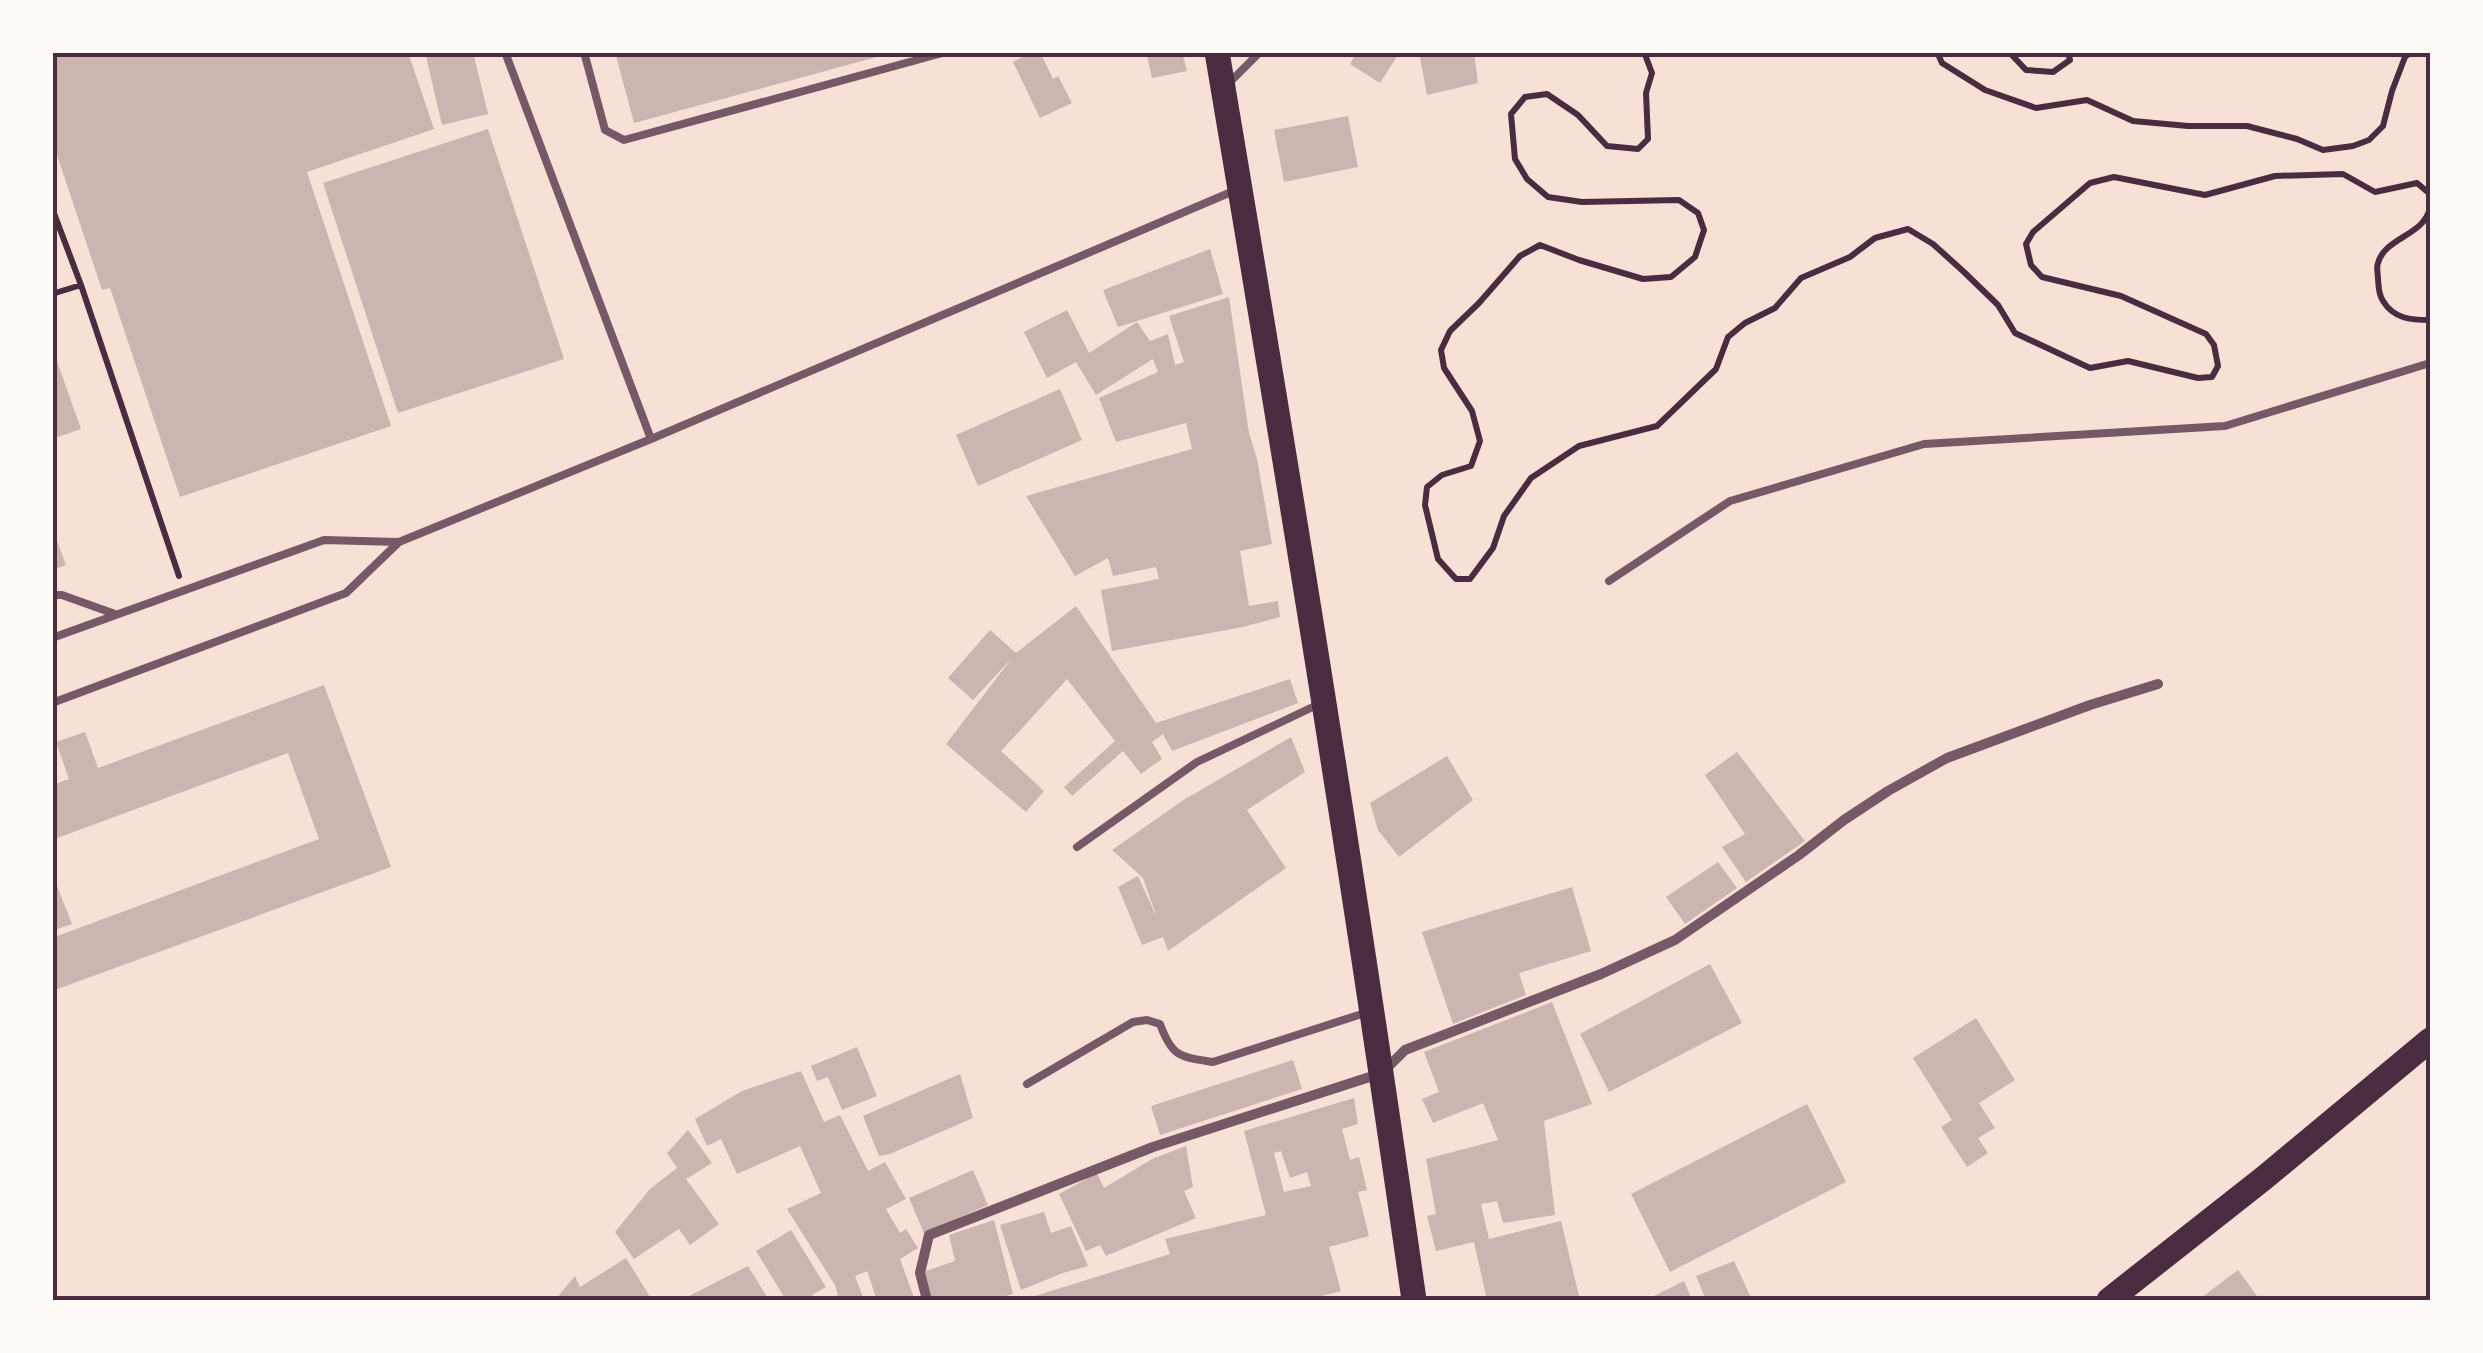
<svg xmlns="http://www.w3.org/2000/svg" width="2483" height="1353" viewBox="0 0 2483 1353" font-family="Signika,sans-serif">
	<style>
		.building { fill: #ccb4b1; fill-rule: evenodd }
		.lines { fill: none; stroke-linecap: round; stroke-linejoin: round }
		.path { stroke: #4a2c40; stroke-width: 6 }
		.service { stroke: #755966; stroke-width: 8 }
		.minor { stroke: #755966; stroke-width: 10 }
		.primary { stroke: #4a2c40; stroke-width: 25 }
		.neatline { fill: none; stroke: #4a2c40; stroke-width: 4 }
	</style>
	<rect width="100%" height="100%" fill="#f7e1d7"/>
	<path class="building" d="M52,52H408L434,129L307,172L391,426L180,497L110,288L102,290L52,140Z
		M425,52H473L488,114L442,125Z
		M615,52H888V54L634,123Z
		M1032,52H1040L1053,79L1058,76L1072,103L1040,118L1013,62Z
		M1146,52H1182L1187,71L1152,78Z
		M1357,52H1395L1398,55L1380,83L1350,64Z
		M1419,52H1474L1478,83L1427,95Z
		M1348,116L1358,167L1284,182L1274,130Z
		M488,129L564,359L398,413L323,183Z
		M1210,249L1223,294L1118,327L1103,290Z
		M1229,297L1249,433L1257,459L1272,544L1240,551L1249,606L1278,601L1280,617L1243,627L1112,651L1101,590L1159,579L1156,567L1113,576L1108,558L1075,576L1026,496L1192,449L1186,423L1116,442L1099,398L1158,372L1153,359L1096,395L1076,362L1047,378L1024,332L1067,310L1089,353L1137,322L1150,341L1168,334L1175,365L1184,362L1169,316Z
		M52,347L81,429L52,439Z
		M1060,389L1082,440L978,486L956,435Z
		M52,527L66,565L52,570Z
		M1076,606L1156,723L1290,679L1298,703L1172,751L1163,734L1152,742L1162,759L1141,774L1123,751L1072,796L1064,787L1115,741L1067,679L1001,751L1044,791L1026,812L946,744L1012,658L973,700L948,678L990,630L1016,653Z
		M324,685L391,867L52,991V938L319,839L288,753L52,840V785L69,779L56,742L85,732L98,768Z
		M1291,737L1305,772L1247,810L1286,868L1168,951L1163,937L1142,945L1118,887L1138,876L1157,918L1143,878L1112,850L1182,801Z
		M1737,752L1805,841L1746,882L1722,847L1745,834L1705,775Z
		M1447,756L1473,800L1399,857L1378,830L1370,803Z
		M1718,862L1737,888L1685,924L1666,897Z
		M52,873L72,924L52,931Z
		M1572,887L1591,951L1519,973L1526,995L1453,1024L1422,932Z
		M1710,964L1742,1023L1609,1092L1580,1034Z
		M1552,1002L1592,1104L1544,1121L1555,1215L1503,1223L1497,1201L1481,1204L1489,1239L1561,1221L1580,1300H1487L1474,1242L1436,1251L1427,1216L1436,1214L1426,1159L1498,1140L1483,1103L1433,1123L1422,1099L1439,1092L1424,1052Z
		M1976,1018L2015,1080L1979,1103L1995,1128L1978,1138L1988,1153L1967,1167L1941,1127L1952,1120L1913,1058Z
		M857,1047L877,1096L842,1110L828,1077L817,1081L811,1066Z
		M1293,1060L1302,1089L1160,1135L1151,1106Z
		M801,1071L824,1122L840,1115L868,1171L885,1162L906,1199L886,1209L900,1233L906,1229L918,1248L900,1259L915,1300H877L867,1271L855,1276L864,1300H825L838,1295L835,1285L787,1209L821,1193L800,1146L737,1174L721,1139L707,1146L695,1119L742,1091Z
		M960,1074L973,1118L890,1154L879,1156L863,1116Z
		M1354,1098L1358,1124L1342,1129L1350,1160L1359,1157L1367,1190L1358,1192L1369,1236L1329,1247L1341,1291L1306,1300H1022L1170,1254L1165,1239L1266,1215L1244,1131ZM1281,1151L1290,1178L1307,1172L1311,1186L1284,1192L1274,1153Z
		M1807,1104L1846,1182L1670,1272L1631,1194Z
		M688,1130L712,1163L686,1179L719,1224L690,1245L679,1229L634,1259L615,1232L650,1189L677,1168L667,1153Z
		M1186,1146L1193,1187L1184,1191L1196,1218L1106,1256L1100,1245L1086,1251L1059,1194L1097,1173L1104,1188L1152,1159Z
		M973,1170L988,1205L924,1233L909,1198Z
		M1044,1212L1051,1233L1071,1226L1088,1266L1063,1273L1021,1290L1000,1225Z
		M994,1220L1013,1294L991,1300H932L923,1272L955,1261L949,1235Z
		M791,1230L826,1287L812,1295L815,1300H786L756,1251Z
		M626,1258L652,1300H555L575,1276L580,1287Z
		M1734,1261L1752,1300H1706L1696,1276Z
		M748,1266L769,1300H681Z
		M2238,1270L2260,1300H2198Z
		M1684,1281L1692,1300H1646Z"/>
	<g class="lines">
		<path class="path" d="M1644,52L1652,73L1646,93L1648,139L1638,149L1607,146L1578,115L1547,94L1525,97L1511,114L1515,159L1527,179L1548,197L1582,202L1679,200L1698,213L1704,230L1695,257L1671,277L1643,279L1579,260L1540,245L1520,256L1479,303L1450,331L1441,350L1444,368L1472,411L1480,441L1471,466L1442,475L1427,487L1425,505L1438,559L1456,579H1470L1493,548L1504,516L1531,478L1579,446L1657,426L1716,369L1728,337L1745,323L1775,308L1801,278L1850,257L1875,238L1908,229L1933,244L1964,272L1998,305L2015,333L2090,368L2128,361L2198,378L2212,377L2218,366L2214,345L2206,334L2121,296L2042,277L2031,265L2026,244L2033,232L2090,183L2114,177L2205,195L2275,176L2343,174L2375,192L2417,183L2430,194
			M1937,52L1942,63L1985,90L2036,108L2087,100L2133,121L2188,126H2247L2297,139L2323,150L2353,146L2369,140L2383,126L2392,91L2405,57L2411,52
			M2009,52L2026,70L2053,72L2070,60L2068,52
			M52,208L81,285L179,576
			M2430,208C2424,236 2385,237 2378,263C2376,268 2378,273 2378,279C2379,288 2378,293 2383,301C2394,319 2411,320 2430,320
			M52,294L81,285"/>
		<path class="service" d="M505,52L651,439
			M584,52L605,130L624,140L946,52
			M1230,82L1260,52
			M1609,581L1730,501L1924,444L2225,426L2430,363
			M52,595H62L115,614
			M52,638L324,540L399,542
			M52,703L346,593L399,542L651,439L1236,190
			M1077,847L1197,762L1317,705
			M1027,1084L1133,1022L1147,1020L1160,1024C1172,1057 1180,1057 1213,1062L1368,1012"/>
		<path class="minor" d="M927,1300L920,1273L929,1235L1153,1147L1382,1073L1405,1050L1601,974L1675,940L1799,855L1844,820L1888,791L1947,758L2090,705L2158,684"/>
		<path class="primary" d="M1217,52C1287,468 1355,883 1414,1300
			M2109,1300L2264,1178L2430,1040"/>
	</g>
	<rect width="2483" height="1353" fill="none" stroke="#fffaf5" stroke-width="110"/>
	<rect x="55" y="55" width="2373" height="1243" class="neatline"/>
</svg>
